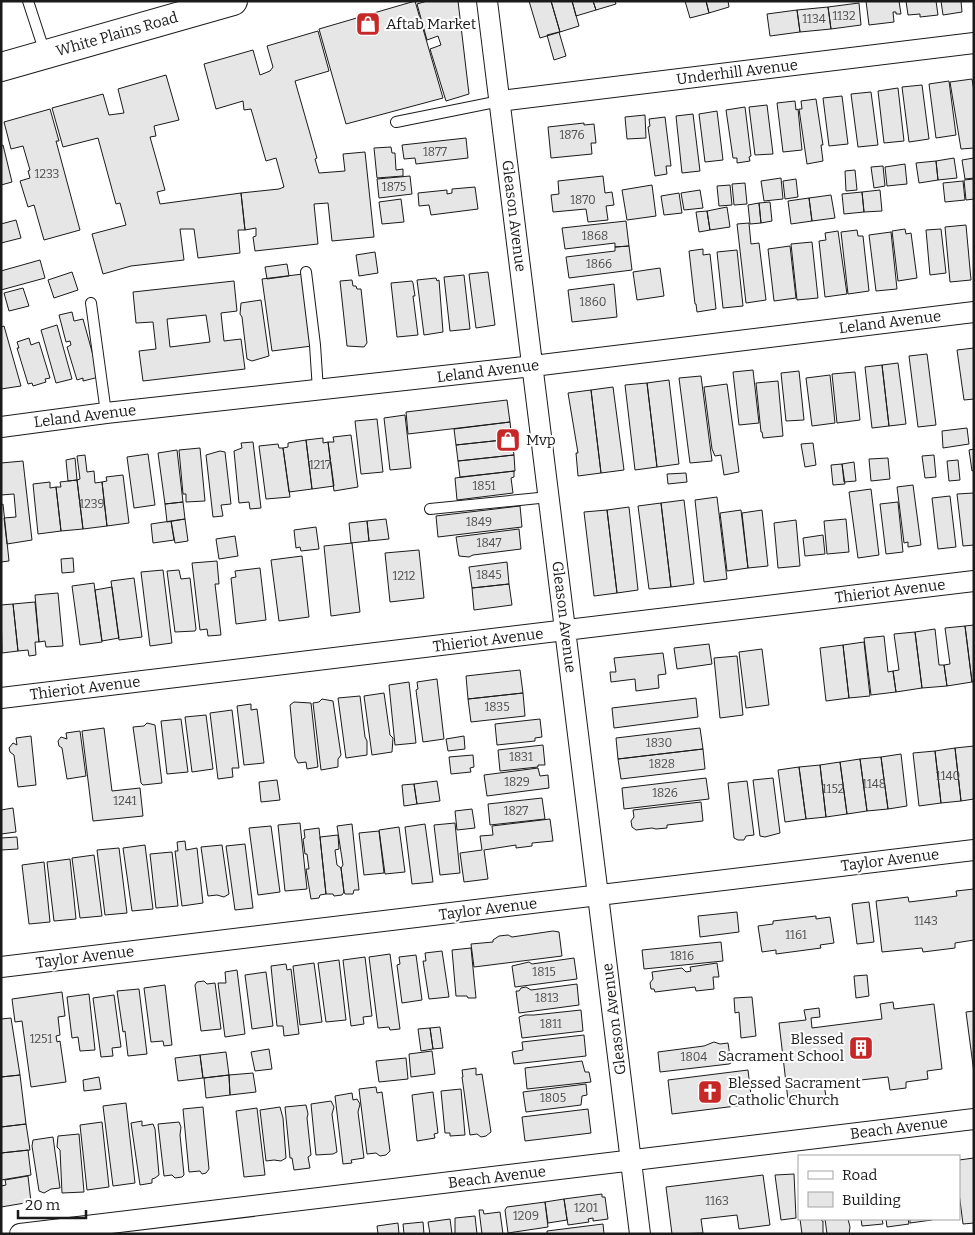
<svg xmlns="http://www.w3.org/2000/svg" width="975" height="1235" viewBox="0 0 975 1235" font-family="Bitter,serif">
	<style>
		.building { fill: #e6e6e6; stroke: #1a1a1a; fill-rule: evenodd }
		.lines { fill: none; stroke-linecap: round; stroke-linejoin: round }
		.service-casing { stroke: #1a1a1a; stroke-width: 12 }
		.minor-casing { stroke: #1a1a1a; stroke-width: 22 }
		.secondary-casing { stroke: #1a1a1a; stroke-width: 30 }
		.service { stroke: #fff; stroke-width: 10 }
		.minor { stroke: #fff; stroke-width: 20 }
		.secondary { stroke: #fff; stroke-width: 28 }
		.labels { text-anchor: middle; stroke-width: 4; stroke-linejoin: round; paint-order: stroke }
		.number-label { font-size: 12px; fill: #4d4d4d }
		.poi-label { font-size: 15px; fill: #1a1a1a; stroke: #fff; text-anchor: start }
		.street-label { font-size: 15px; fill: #1a1a1a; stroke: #fff }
	</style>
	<rect width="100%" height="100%" fill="#fff"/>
	<path class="building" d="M415,1L443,98L346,124L319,29Z
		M427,1H458L469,94L446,101L430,49L441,45L438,36L427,40L417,4Z
		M529,1H551L560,32L540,38Z
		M551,1H572L579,26L560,32Z
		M572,1H593L596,10L576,16Z
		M593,1H615L616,4L596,10Z
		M685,1H706L709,13L690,18Z
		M706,1H728L729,7L709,13Z
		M866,1H899L901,14H896V12H893L894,22L869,25Z
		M906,1H936L938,15L920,17V14L908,15Z
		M941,1H961L962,12L943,15Z
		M859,3L861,25L831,29L828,7Z
		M828,7L831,29L800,32L797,10Z
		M797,10L800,32L770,36L767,14Z
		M318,31L329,71L295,81L317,158L315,159L319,173L345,171L343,154L365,152L374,237L332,241L328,203L314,204L318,244L255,251L253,237L256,236V228L245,230L241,193L279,189L284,187L276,158L266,161L251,109L244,110L243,101L216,109L204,64L253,50L260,75L270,71L273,67L267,46Z
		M559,32L566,56L554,60L547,35Z
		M166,75L179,120L154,126L156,136L150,137L165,190L157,192L160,204L241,193L245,230H238L240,253L198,258L194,229H180L184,260L131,266L103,274L92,234L126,225L120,203L116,204L98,138L63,147L52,108L103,94L109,115L124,113L118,89Z
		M972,79L974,91V148L961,149L950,82Z
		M949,81L956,135L936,138L929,84Z
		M922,85L929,139L909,142L902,87Z
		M898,88L904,141L884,143L878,91Z
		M871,92L878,145L858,147L851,94Z
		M842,96L848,144L829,146L823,98Z
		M816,99L823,145H821L823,161L807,164L799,109H802L801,101Z
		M795,101L796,110L798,109L802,150L783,152L777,103Z
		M767,105L773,154L755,155L749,107Z
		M745,107L751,156L749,157L750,161L737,163V158H733L726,110Z
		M50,109L59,141H56L80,230L44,240L34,205L28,207L20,181L30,178L28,171L30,170L23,146L11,149L4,122Z
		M717,111L723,160L705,162L699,114Z
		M693,114L700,171L682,173L676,116Z
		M645,115L646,138L627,139L625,117Z
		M665,117L671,166H666L667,174L655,176L648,127L650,126L649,119Z
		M584,123V125L594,124L596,143H591L592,154L551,158L548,127Z
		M466,138L468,158L416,164L415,158L404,159L402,145Z
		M3,145L12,182L1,185V146Z
		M391,147L392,153H395L396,170L403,169V176L377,178L374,148Z
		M954,158L957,178L938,180L936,161Z
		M974,158V178L965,179L962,160Z
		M936,161L938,180L919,183L916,163Z
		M905,164L907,184L887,186L885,167Z
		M883,166L885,186L874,188L871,167Z
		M855,170L857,190L846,191L845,171Z
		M410,176L412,194L379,198L377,179Z
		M603,176L605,193L612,192L614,205L606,206L608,220L588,222L586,209L553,212L551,195L559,194L558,181Z
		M781,178L783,199L764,201L761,181Z
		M796,179L798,197L785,199L783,181Z
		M974,179V199L966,200L964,180Z
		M963,181L965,200L945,202L943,183Z
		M745,183L747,204L734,205L732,184Z
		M652,185L656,216L627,220L622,190Z
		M730,185L732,205L719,206L717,186Z
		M475,187L478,209L431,215L429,205L419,206L418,193L447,190V194L452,193V189Z
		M700,190L703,208L684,210L681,193Z
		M880,190L882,211L864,212L862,192Z
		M862,192L864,212L844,214L842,194Z
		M679,193L682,213L664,215L661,196Z
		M831,195L835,218L812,221L809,198Z
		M809,198L812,221L791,224L788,201Z
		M401,199L404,222L382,224L379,202Z
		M770,202L772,221L761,223L759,203Z
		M759,203L761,223L750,224L748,205Z
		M727,207L730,227L710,230L707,211Z
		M707,211L710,230L699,232L696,212Z
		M16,220L21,238L1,243V224Z
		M626,221L629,246L615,247V243L565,249L562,228Z
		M749,223L751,244L759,243L766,300L746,303L737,224Z
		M966,225L971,280L950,282L945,227Z
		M905,229L906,234L911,233L917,278L898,281L892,231Z
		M941,229L946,273L930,275L926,230Z
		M857,230L858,236H863L869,291L848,294L841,232Z
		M838,231L847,294L825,297L819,241L826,240L825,233Z
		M891,232L897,289L876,291L869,235Z
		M812,242L818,298L797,300L791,244Z
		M629,246L632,270L569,278L566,257L615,251V247Z
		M790,246L796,298L774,301L768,249Z
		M703,249V255L710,254L716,309L697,312L696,304H695L689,251Z
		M737,250L743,306L723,308L717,252Z
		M375,252L378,273L359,276L356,255Z
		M40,260L45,278L1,290V271Z
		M287,264L289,276L267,279L265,267Z
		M660,268L664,296L637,300L633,272Z
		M72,272L78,290L54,298L48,280Z
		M488,272L495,325L476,328L469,274Z
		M303,274L312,346L272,351L262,279Z
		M464,275L470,329L450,331L444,277Z
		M436,278L437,281L439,280L443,332L424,335L417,280Z
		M352,280L353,286H356L357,289H361L367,343L364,347L347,346L340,281Z
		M234,281L237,311L221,313L224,341L241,339L245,369L143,381L139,351L156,349L153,322L136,323L133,292ZM206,315L210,342L170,347L167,319Z
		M412,281L413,283L415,296H413L418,335L397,337L391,283Z
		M614,284L617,317L572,322L568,290Z
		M23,288L29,306L9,311L4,293Z
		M261,300L269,356L252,361L247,359L242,317L240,314L241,303Z
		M72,312L74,321L83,319L99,377L83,381V378L77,380L67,347L71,345L70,341L66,342L59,315Z
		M57,325L72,379L56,383L41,330Z
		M4,326L21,386L1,389V327Z
		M29,338L31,345L39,342L50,378L45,379L46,382L33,386L32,383L28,384L17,348H19L17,342Z
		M974,348V399L964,400L957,350Z
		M927,354L936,425L918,427L909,356Z
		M898,363L906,424L889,426L882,365Z
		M882,365L889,426L872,428L865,367Z
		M753,370L759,423L739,425L733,372Z
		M799,371L804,420L786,421L781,373Z
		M855,372L860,420L837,423L832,374Z
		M830,375L835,423L812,426L806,378Z
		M701,376L712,461L690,463L679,378Z
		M669,380L679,464L657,467L647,383Z
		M778,381L783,436L763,438L762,432H761L756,383Z
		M647,383L657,467L635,470L625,385Z
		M727,384L739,472L724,475L721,455L715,456L712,449L704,387Z
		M613,387L624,470L601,473L591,390Z
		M591,390L601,473L578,476L576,453H578L568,393Z
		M507,400L510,422L408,434L406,412Z
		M405,415L411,468L390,470L384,418Z
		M377,419L383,472L361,474L355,421Z
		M510,422L512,439L456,445L454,429Z
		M967,428L969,444L943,448L942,431Z
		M351,435L358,487L334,491L328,442H334L333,437Z
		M323,438V443L328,442L334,486L312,489L306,440Z
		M512,439L514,455L458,461L456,445Z
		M306,440L312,489L289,492L283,448L288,447V443Z
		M253,442L261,508L250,509L249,502L239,503L234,451L242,448L241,443Z
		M813,443L816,465L805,467L801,444Z
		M278,444L279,448H283L290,497L266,499L259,446Z
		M200,448L205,501L186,502V494H183L179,450Z
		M974,449V470L972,471L969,450Z
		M177,450L183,502L165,504L158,453Z
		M220,451L225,452L231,504L221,505L223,516L213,517L206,455Z
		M148,454L155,505L134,508L127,457Z
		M85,455L87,472L94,471L95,483L102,482L107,526L83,529L77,480L80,479L77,456Z
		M514,455L515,471L460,477L458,461Z
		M934,455L936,477L925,478L922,456Z
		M75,458L77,480L68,481L66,460Z
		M888,458L890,479L871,481L869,459Z
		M958,460L960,480L949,481L947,461Z
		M23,461L32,540L7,544L4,518L16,517L14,494L1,495V463Z
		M854,462L856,481L844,482L842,464Z
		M842,464L845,484L833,485L831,465Z
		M514,471V477L511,478L513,493L457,500L455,478Z
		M686,473L687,482L668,484L667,474Z
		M123,475L129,523L107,526L102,482L107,481L106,477Z
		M77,480L83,529L61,531L56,487H61L60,482Z
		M50,482V488L56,487L61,531L38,534L33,484Z
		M913,485L921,545L908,547V542L904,543L897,487Z
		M871,489L879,555L858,558L849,492Z
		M974,493V545L963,546L957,494Z
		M950,496L956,547L938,549L932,498Z
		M717,497L727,579L704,582L695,500Z
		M684,500L694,584L671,587L661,503Z
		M183,502L185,519L167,522L165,504Z
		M898,502L903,552L886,554L880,504Z
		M661,503L671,587L649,589L638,506Z
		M3,504L9,561L1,562V505Z
		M520,506L522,527L438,537L436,516Z
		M629,507L638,590L617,593L607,510Z
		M607,510L617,593L594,596L584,512Z
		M741,510L748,568L727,571L720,513Z
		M762,510L768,566L748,568L742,513Z
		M185,519L188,541L175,543L171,521Z
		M386,519L389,539L369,541L367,521Z
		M846,519L849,552L827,554L824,521Z
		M796,520L800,566L778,568L774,523Z
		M171,521L174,540L153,543L151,524Z
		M367,521L369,541L351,543L349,523Z
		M316,527L319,549L301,551L300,547L296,548L294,530Z
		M519,529L521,549L473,555L469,557L459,556L456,537Z
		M823,535L825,554L805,556L803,538Z
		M235,536L238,556L219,559L216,539Z
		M352,543L360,612L331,616L324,546Z
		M419,550L424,598L390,602L385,553Z
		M302,556L309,617L279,621L271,560Z
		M73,558L74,572L62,573L61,559Z
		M217,561L219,584H215L221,635L208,636L207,629L200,630L192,563Z
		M507,562L509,584L472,588L469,567Z
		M260,568L266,620L236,624L231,578L236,577L235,571Z
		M163,570L172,643L150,646L141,572Z
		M179,570L181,579L190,578L196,629L195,631L175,632L167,571Z
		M134,578L142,637L119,640L111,581Z
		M94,583L102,642L80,645L72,586Z
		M509,584L512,605L474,610L472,588Z
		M112,587L119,638L102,641L95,590Z
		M58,593L63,646L46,647L45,641L39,642L35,595Z
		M35,602L39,642H35L36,655L29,656L28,650L18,651L13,604Z
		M13,604L18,651L2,653L1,605Z
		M974,625V682H972L965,626Z
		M965,626L972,682L947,686L944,665L950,664L945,628Z
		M935,629L939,665H944L947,686L922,688L915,632Z
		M915,632L922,688L896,692L893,671L899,670L894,634Z
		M884,636L888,672L893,671L896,692L871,695L864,638Z
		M864,642L870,696L849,698L843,645Z
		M709,644L712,664L677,669L674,648Z
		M843,645L849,698L826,701L820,648Z
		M762,649L769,705L746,708L739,652Z
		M663,653L666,674L658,675L659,688L636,691L635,679L611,682L610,672H616L614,658Z
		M737,656L743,715L720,718L714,658Z
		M520,670L523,693L468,699L466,676Z
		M437,679L444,739L423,742L416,690L418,689L417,682Z
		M409,682L416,743L395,745L389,685Z
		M384,693L390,735L393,738L392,752L372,755L364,696Z
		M523,693L525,716L471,722L468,699Z
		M360,696L365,737L367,741V755L346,758L338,698Z
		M696,698L698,717L614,728L612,708Z
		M322,699L333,701L341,755L338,759V767L321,770L313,703L319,702Z
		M294,702L311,703L318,767L307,769L306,762L298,763L295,757L290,705Z
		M251,704V710L257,709L264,763L244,765L237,706Z
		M232,710L239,768H232L233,777L218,779L210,713Z
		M206,715L213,769L192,772L185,717Z
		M181,719L188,772L167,774L161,721Z
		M540,719L542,737L535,738V741L497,745L495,724Z
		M147,723L155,725L162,783L143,785L141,783L133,727L144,726Z
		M104,728L112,791L140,788L143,816L93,821L82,731Z
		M700,728L703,749L618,759L616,738Z
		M80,731L86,776L67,779L62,748L59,746L58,741L61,737L67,739L66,733Z
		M31,736L36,785L18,787L14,755L10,752L9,748L13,743L17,745L16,738Z
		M464,736L465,749L448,751L446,739Z
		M543,745L545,765H538V767L500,771L498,750Z
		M974,746V799L961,801L955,748Z
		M955,748L961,801L941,803L935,751Z
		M703,749L705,769L621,779L618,759Z
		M935,751L941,803L919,806L913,753Z
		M901,754L907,806L888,809L881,757Z
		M473,755L474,767L470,768L471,772L451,774L449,757Z
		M881,757L888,809L867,811L860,759Z
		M860,759L867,811L847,814L840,762Z
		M840,762L847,814L826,817L820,765Z
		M820,765L826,817L806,819L799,767Z
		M799,767L806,819L785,822L778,770Z
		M538,768L540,776L548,775L549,788L487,796L484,775Z
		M706,778L709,799L624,809L622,788Z
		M773,778L780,833L765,837L760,836L753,780Z
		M277,780L280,800L261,802L259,782Z
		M437,781L440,801L417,804L414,784Z
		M747,781L754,835L746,836L744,840H738L734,838L728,783Z
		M414,784L417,804L404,806L402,785Z
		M542,798L545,819L490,825L488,804Z
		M701,802L703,821L667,825V828L656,829L652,828L636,830L632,827L631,821L634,817L633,810Z
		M13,808L16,832L1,834V810Z
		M472,809L475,828L457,830L455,811Z
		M550,819L553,841L532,843V846L516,848V845L484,850L488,879L464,882L460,853L482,850L480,836L493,835L492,826Z
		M300,823L307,889L285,891L278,825Z
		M455,823L460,873L440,875L434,825Z
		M352,824L359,890H354L353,894H345L344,892L341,868L343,865L337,826Z
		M425,824L433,882L412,884L405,827Z
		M271,826L280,892L258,895L249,828Z
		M399,827L405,872L385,874L379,830Z
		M319,828L326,894L320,895L319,898L311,899L306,869H309L307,854H305L303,839L305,838L304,830Z
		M379,831L384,873L364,875L359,833Z
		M338,835L339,849L335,850L337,865L341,868L344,892L342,895L334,896L333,894H326L320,837Z
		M17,837L18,849L1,850V838Z
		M185,841L186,850L197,848L203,903L182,906L175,851H178L177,842Z
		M245,844L253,908L235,910L226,846Z
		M145,845L153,909L132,911L123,848Z
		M222,845L229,894L224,897L217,895L208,896L201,847Z
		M119,848L127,913L105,915L97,850Z
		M172,852L178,906L156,908L150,854Z
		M94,855L102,916L80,918L72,858Z
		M70,859L76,919L54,921L47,862Z
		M44,862L50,922L29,924L22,865Z
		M974,889V940L955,943V948L923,952L922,948L882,952L876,901L908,897L909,902L957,896L956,891Z
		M869,902L874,942L857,944L852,904Z
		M737,912L739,932L700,937L698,916Z
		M816,916V919L830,917L834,943L820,945L821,948L776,954V950L762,952L758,926L773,924V921Z
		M553,931L559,932L562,956L474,967L471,944L493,942V940L499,936L508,935L512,937Z
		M721,942L723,961L644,969L642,950Z
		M471,948L476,998H468L467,996H456L452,950Z
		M442,951L449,997L429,999L423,961H426L425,953Z
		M390,954L400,1029L390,1030L389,1027L378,1028L369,957Z
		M416,955L422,1000L402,1003L397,965L400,964L399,957Z
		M365,957L372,1016L363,1017L364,1024L351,1026L343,960Z
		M574,958L577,979L515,987L512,966L529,962L532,964Z
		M339,960L346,1020L326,1022L318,963Z
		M314,963L322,1022L300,1025L293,966Z
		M717,963L719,977H713L714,989L696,991L695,987L655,992L654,989H651L650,983L653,979L652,972L682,968L686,972L691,971L690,967Z
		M286,964L287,970L291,969L299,1034L284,1036L283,1026H277L271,966Z
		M237,970L245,1034L225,1037L218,983H226L225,972Z
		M266,972L273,1026L252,1029L245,975Z
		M867,975L869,996L856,998L854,976Z
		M204,981L207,984L215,983L221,1029L201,1031L195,985L197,982Z
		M577,984L579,1005L519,1013L516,991H519L521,988L526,987L531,990Z
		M165,985L172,1045L164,1046L163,1041L151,1042L144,988Z
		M139,989L147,1054L128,1056L125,1031L123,1032L117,991Z
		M62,992L65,1016L58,1017L60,1035L56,1036L57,1042L60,1041L66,1082L31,1087L22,1021L15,1022L12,999Z
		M89,994L95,1050L80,1051L78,1037L72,1038L67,997Z
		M114,995L121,1047L112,1048L113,1056L101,1057L93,998Z
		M752,997L756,1036L741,1038L739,1012L735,1013L734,998Z
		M893,1002L894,1009L934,1004L942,1069L927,1071L928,1079L906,1082V1088L890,1090L888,1077L824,1084L826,1097L810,1099V1097L788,1100L779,1023L806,1020L804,1010L819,1008L820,1017L811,1018L812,1028L882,1019L880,1004Z
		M581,1010L583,1031L522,1038L519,1017L525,1015H534Z
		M974,1011V1073L966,1012Z
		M11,1018L20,1075L1,1077V1019Z
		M440,1027L443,1048L433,1049L430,1028Z
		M430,1028L433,1049L421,1051L418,1029Z
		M584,1035L586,1056L514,1064L512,1052L523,1050L522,1042Z
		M714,1042L720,1044L728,1043L731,1063L729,1064L660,1072L658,1052L704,1046Z
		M269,1049L272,1069L255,1071L251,1052Z
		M432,1051L435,1074L411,1077L409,1054Z
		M226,1052L229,1075L203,1078L200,1055Z
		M200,1055L203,1078L178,1081L175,1058Z
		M406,1058L408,1079L379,1082L376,1061Z
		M582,1061L585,1072H589L591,1082L527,1089L525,1068Z
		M476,1068V1075L482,1074L491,1132L486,1136L481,1137L477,1134L470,1135L462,1077H463L462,1070Z
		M748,1070L752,1104L672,1114L668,1080Z
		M253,1073L256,1092L230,1095L229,1075Z
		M20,1075L26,1124L1,1127V1077Z
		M229,1075L230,1095L206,1098L204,1078Z
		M99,1077L101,1089L84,1091L83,1080Z
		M586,1084L587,1095L582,1096L581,1105L526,1112L523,1092Z
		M376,1087L377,1093L382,1092L390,1151L386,1155L380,1156L376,1153L367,1154L359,1089Z
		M461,1089L465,1135L450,1136V1133H445L441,1091Z
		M433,1092L438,1133L434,1134L435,1138L417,1141L412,1095Z
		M352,1093L353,1100L357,1099L360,1104L358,1112L364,1158L351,1160L352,1163L343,1164L335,1096Z
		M331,1101L334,1107L332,1114L337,1152L333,1154L316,1155L311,1104Z
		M126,1103L135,1183L113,1186L103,1106Z
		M306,1105L308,1114L307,1118L311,1155L308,1157L310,1168L294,1170L292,1158H290L285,1107Z
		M203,1107L209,1169L206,1173L202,1174L200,1171L189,1172L183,1109Z
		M280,1107L283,1118L286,1158L281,1161L274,1160L266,1161L260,1110Z
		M257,1108L265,1175L244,1177L236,1111Z
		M588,1109L591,1133L525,1141L522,1117Z
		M142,1121V1126L153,1124L155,1129L159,1175L155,1178L152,1179V1183L140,1185L131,1123Z
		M102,1122L109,1187L87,1190L80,1125Z
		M179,1122L181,1127L180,1135L184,1175L182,1177L175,1178L172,1175L164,1176L158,1124Z
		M26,1124L30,1150L1,1153V1127Z
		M79,1134L84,1192L62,1193L60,1150L57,1147L58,1136Z
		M53,1137L60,1188L51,1189L44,1193L39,1191L32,1146L33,1140Z
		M28,1150L31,1175L1,1180V1153Z
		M974,1158V1223L963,1224L959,1193V1160Z
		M794,1174L796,1218L781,1220L775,1175Z
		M763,1175L770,1225L739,1229L737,1215L701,1219L703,1233L672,1234L666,1187Z
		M28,1176L31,1202L1,1207V1186L6,1185L5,1180Z
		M602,1194V1197H605L608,1219L593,1221V1218L588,1219L589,1222L568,1225L564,1199Z
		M564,1199L567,1220L548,1223L545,1202Z
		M545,1202L548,1227L508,1233L505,1210L507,1207Z
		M479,1210H483L484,1214L500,1212L503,1234H482Z
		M475,1216L477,1234H455V1218Z
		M450,1219L452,1234H430L428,1222Z
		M800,1219H821L822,1221H823V1234H802Z
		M825,1219H848L850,1227L849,1234H827Z
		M861,1219H882L883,1224L862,1226Z
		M886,1219H908L909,1224L887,1227Z
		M910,1219H932V1220L910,1223Z
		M423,1222L424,1234H404L403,1224Z
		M398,1223L399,1234H378L377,1226Z
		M603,1224L604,1234H547V1231Z"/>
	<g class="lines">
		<defs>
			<path id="service" d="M28,1L45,53
				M396,122L500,101
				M306,272L315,345L318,390
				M91,303L106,413
				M430,509L549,497"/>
			<path id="minor" d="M487,1L640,1234
				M500,101L974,43
				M1,427L106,413L533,366L974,312
				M1,698L974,581
				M1,967L974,850
				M20,1234L974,1119"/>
			<path id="secondary" d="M1,67L233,1"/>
		</defs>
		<use href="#service" class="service-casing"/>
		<use href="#minor" class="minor-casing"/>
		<use href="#secondary" class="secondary-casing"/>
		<use href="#service" class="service"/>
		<use href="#minor" class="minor"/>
		<use href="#secondary" class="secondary"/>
	</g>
	<defs>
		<symbol id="shop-square" viewBox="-11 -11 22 22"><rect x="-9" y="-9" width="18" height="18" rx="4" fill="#c62828" stroke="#fff"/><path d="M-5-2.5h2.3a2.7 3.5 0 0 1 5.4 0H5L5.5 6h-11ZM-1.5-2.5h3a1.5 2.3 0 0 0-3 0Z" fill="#fff"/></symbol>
		<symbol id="building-square" viewBox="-11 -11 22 22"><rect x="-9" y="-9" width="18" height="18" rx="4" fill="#c62828" stroke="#fff"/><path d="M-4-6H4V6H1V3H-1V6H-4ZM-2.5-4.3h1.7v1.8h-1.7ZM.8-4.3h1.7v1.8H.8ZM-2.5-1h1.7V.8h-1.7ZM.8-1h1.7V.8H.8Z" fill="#fff"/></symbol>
		<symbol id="church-square" viewBox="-11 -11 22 22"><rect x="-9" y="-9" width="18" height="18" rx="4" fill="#c62828" stroke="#fff"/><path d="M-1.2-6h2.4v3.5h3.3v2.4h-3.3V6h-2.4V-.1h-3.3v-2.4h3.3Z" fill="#fff"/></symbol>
	</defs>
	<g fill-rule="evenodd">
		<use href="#shop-square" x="354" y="10" width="28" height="28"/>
		<use href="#shop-square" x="494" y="426" width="28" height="28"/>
		<use href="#building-square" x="847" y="1034" width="28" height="28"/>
		<use href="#church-square" x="696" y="1078" width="28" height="28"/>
	</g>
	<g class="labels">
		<g class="number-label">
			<text x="844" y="20">1132</text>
			<text x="814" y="23">1134</text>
			<text x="572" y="139">1876</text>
			<text x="435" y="156">1877</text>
			<text x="47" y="178">1233</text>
			<text x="394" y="191">1875</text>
			<text x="583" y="204">1870</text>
			<text x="595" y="240">1868</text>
			<text x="599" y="268">1866</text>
			<text x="593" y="306">1860</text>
			<text x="320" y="469">1217</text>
			<text x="484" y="490">1851</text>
			<text x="92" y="508">1239</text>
			<text x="479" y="526">1849</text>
			<text x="489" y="547">1847</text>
			<text x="489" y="579">1845</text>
			<text x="404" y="580">1212</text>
			<text x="497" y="711">1835</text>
			<text x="659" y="747">1830</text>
			<text x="521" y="761">1831</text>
			<text x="662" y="768">1828</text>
			<text x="948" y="780">1140</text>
			<text x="517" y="786">1829</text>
			<text x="874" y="788">1148</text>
			<text x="833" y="793">1152</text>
			<text x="665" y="797">1826</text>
			<text x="125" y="805">1241</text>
			<text x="516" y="815">1827</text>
			<text x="926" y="925">1143</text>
			<text x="796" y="939">1161</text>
			<text x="682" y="960">1816</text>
			<text x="544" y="976">1815</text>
			<text x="547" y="1002">1813</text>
			<text x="551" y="1028">1811</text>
			<text x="41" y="1043">1251</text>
			<text x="694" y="1061">1804</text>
			<text x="553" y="1102">1805</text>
			<text x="717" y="1205">1163</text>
			<text x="586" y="1212">1201</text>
			<text x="526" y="1220">1209</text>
		</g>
		<g class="poi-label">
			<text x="386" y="29">Aftab Market</text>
			<text x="526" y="445">Mvp</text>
			<text x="844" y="1044" text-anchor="end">Blessed<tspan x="844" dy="17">Sacrament School</tspan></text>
			<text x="728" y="1088">Blessed Sacrament<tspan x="728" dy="17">Catholic Church</tspan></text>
		</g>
		<g class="street-label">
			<text transform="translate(117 34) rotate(-16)" y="5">White Plains Road</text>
			<text transform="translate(737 72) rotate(-7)" y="5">Underhill Avenue</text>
			<text transform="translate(514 216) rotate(83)" y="5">Gleason Avenue</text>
			<text transform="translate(890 322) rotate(-7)" y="5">Leland Avenue</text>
			<text transform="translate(488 371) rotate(-7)" y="5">Leland Avenue</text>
			<text transform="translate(85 416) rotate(-7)" y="5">Leland Avenue</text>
			<text transform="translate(890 591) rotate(-7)" y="5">Thieriot Avenue</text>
			<text transform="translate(564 617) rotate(83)" y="5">Gleason Avenue</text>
			<text transform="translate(488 640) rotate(-7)" y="5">Thieriot Avenue</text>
			<text transform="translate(85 688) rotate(-7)" y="5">Thieriot Avenue</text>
			<text transform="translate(890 860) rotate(-7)" y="5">Taylor Avenue</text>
			<text transform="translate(488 909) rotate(-7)" y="5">Taylor Avenue</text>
			<text transform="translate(85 957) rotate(-7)" y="5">Taylor Avenue</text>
			<text transform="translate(614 1019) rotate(-97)" y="5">Gleason Avenue</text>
			<text transform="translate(899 1128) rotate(-7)" y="5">Beach Avenue</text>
			<text transform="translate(497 1177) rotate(-7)" y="5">Beach Avenue</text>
		</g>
	</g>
	<rect width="975" height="1235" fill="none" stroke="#1a1a1a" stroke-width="5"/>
	<rect x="798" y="1155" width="162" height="65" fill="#ffffff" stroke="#a3a3a3"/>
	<rect x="808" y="1171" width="25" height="8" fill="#ffffff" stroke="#a3a3a3"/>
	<text x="842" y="1180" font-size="15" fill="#1a1a1a">Road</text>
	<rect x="808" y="1192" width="25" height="15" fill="#e6e6e6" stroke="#a3a3a3"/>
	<text x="842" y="1205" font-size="15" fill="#1a1a1a">Building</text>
	<path d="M18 1210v8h68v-8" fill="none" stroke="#1a1a1a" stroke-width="2.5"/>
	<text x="25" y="1210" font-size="15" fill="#1a1a1a" stroke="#ffffff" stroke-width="4" paint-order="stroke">20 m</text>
</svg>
